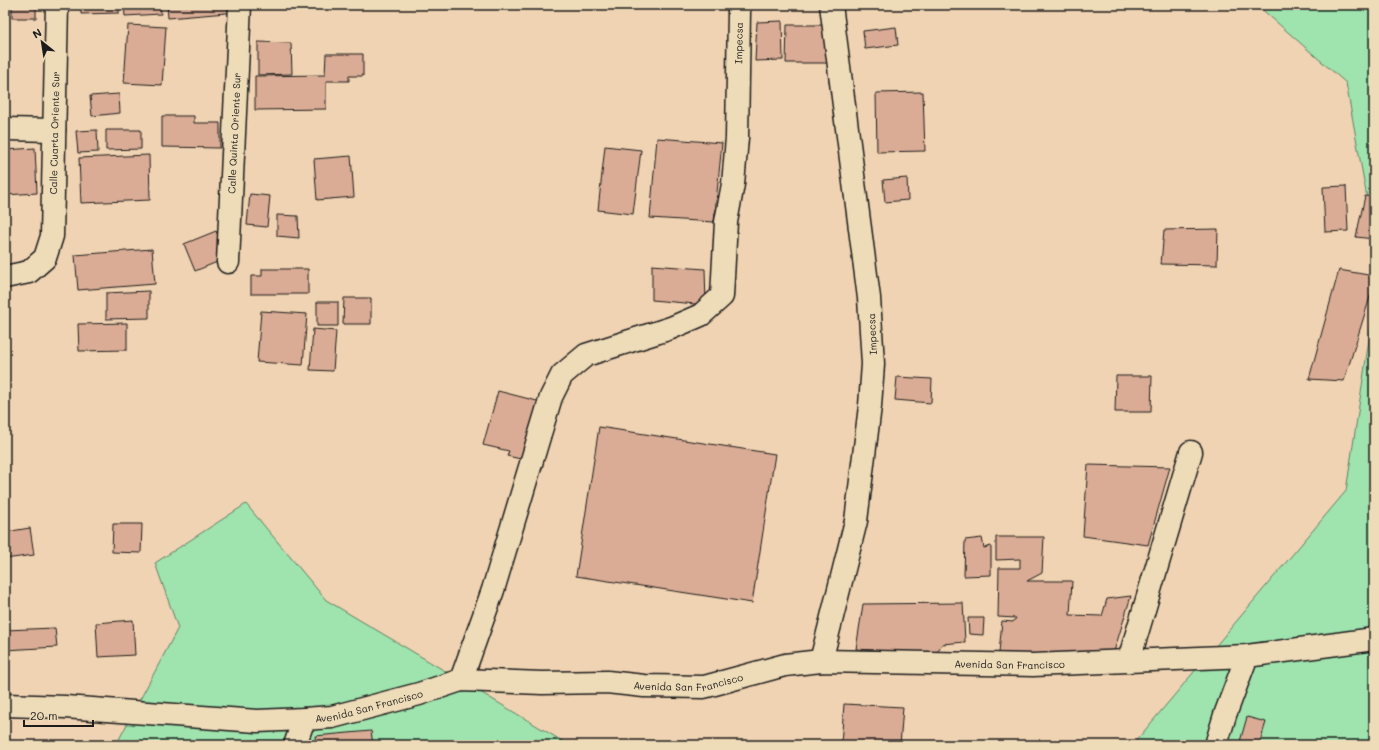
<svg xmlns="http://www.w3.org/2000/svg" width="1379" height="750" viewBox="0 0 1379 750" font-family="Mali,sans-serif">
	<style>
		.green { fill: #9fe3ae; stroke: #5e8065 }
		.building { fill: #daac95; stroke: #1c1c1c }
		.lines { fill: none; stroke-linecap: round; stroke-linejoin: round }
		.street-casing { stroke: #1c1c1c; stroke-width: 25 }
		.street { stroke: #eedbb8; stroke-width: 22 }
		.labels { text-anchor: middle; stroke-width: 3; stroke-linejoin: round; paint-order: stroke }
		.street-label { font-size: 10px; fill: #1c1c1c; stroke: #eedbb8 }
	</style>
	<rect width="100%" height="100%" fill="#f0d3b2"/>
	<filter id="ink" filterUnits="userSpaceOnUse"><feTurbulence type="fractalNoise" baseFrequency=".025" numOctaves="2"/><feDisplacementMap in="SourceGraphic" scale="8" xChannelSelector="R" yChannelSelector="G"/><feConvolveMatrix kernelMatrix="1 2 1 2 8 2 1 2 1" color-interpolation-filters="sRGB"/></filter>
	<g filter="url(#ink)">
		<path class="green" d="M1257,5H1374V236L1346,83Z
			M1374,307V745H1131L1135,742L1346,491Z
			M246,504L326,600L569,745H116L178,628L155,563Z"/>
		<path class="building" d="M12,5H36V18H12Z
			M81,5H119V13L81,14Z
			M124,5H160L161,14L125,16Z
			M167,5H237L238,12L168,18Z
			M782,21L783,60L755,61L757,22Z
			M128,25L166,27L162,85L124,83Z
			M787,25H832L831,63H786Z
			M896,27L898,45L865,49L863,31Z
			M258,42L291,43L292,74L258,75Z
			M326,54H363V76H349V81H326V109L255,110V76L325,75Z
			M923,92L925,151L877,152L876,93Z
			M119,94L120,113L92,116L90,96Z
			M162,116H194V123H220V148L162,147Z
			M97,130L98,152L78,153L76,131Z
			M106,130H141V149L106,150Z
			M657,138L722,143L714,222L650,218Z
			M605,146L641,150L633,214L598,210Z
			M35,148L37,193L5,195V150Z
			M149,155L150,200L81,203L79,158Z
			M351,156L354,197L317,200L314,159Z
			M907,178L908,200L885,202L883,180Z
			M1346,186L1348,231L1325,232L1323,187Z
			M250,194L270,196L267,227L247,225Z
			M1365,196L1374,197V239L1356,237Z
			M277,215L298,216L299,238L277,236Z
			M1218,229L1217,265L1161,264L1164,230Z
			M216,231L227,258L195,271L184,244Z
			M152,249L155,284L78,290L75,255Z
			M652,265L705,269L706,305L652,300Z
			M262,269H308V294H251V276H262Z
			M1339,270L1374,276V284L1344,381L1309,379Z
			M149,291V318L106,319V293Z
			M344,298H371V324H343Z
			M317,302H338V326H317Z
			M261,311L307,314L303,365L257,362Z
			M127,323V350L79,351L78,324Z
			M313,329L336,331L333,371L310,370Z
			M1116,376H1152L1151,412H1115Z
			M897,377L932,379L931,403L895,400Z
			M498,391L545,403L530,461L507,456L509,451L483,445Z
			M599,427L775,454L752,603L576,576Z
			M1088,465L1170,467L1148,545L1083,536Z
			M113,524H142L141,553L112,552Z
			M30,528L34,555L5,559V532Z
			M996,537H1044L1042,573L1027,581H1072L1070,615L1102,616L1107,599L1131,596L1112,658L999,653L1002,621L1013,622L1016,618L998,617L999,568H1020V559L996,560Z
			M982,538L984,548L991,546V575L964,576L965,540Z
			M963,603L965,642L942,644L936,654L856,649L863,604Z
			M968,618H984L983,635L969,634Z
			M133,620L135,655L98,657L96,623Z
			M55,628L57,647L5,650V630Z
			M844,704L903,707L900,745H841Z
			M1247,717L1266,722L1259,745H1239Z
			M371,731L373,745H316L315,736Z"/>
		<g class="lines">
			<defs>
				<g id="street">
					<path d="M5,129L54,130"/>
					<path id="s1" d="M228,262L240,5"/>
					<path id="s2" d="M5,277L29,272L45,258L52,236L57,5"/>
					<path d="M1129,660L1191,452"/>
					<path d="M821,661L856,521L870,406L873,364L869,298L831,5"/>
					<path id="s3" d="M461,680L493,590L551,397L562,375L586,355L671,328L701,315L722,296L726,222L733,184L737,138L739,11L740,5"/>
					<path id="s4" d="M5,705L65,707L257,721L304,719L332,717L419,694L461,680L542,683L607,682L644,686L704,687L785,665L821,661L1033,665L1247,656L1374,639"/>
					<path d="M295,745L304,719"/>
					<path d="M1216,745L1225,715L1247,656"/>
				</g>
			</defs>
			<use href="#street" class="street-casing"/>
			<use href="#street" class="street"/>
		</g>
	</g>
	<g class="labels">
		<g class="street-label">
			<text dy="4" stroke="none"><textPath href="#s3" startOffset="757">Impecsa</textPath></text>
			<text dy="4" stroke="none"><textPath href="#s2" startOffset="172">Calle Cuarta Oriente Sur</textPath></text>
			<text dy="4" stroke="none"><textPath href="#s1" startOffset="129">Calle Quinta Oriente Sur</textPath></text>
			<text transform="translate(872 334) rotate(-93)" y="4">Impecsa</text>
			<text dy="4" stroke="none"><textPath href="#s4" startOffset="1014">Avenida San Francisco</textPath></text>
			<text dy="4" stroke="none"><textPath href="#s4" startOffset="690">Avenida San Francisco</textPath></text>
			<text dy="4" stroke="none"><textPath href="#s4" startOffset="366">Avenida San Francisco</textPath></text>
		</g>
	</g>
	<rect width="1379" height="750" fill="none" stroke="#eedbb8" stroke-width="20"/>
	<rect x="10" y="10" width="1359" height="730" fill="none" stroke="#1c1c1c" stroke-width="1.5" filter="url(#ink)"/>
	<g transform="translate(42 42) rotate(330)" stroke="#eedbb8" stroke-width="3" paint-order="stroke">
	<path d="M0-3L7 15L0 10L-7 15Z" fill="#1c1c1c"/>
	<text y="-6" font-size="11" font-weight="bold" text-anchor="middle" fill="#1c1c1c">N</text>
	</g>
	<path d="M24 720v6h69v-6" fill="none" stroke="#1c1c1c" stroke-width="2"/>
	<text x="30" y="720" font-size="12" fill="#1c1c1c" stroke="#eedbb8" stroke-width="3" paint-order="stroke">20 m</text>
</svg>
